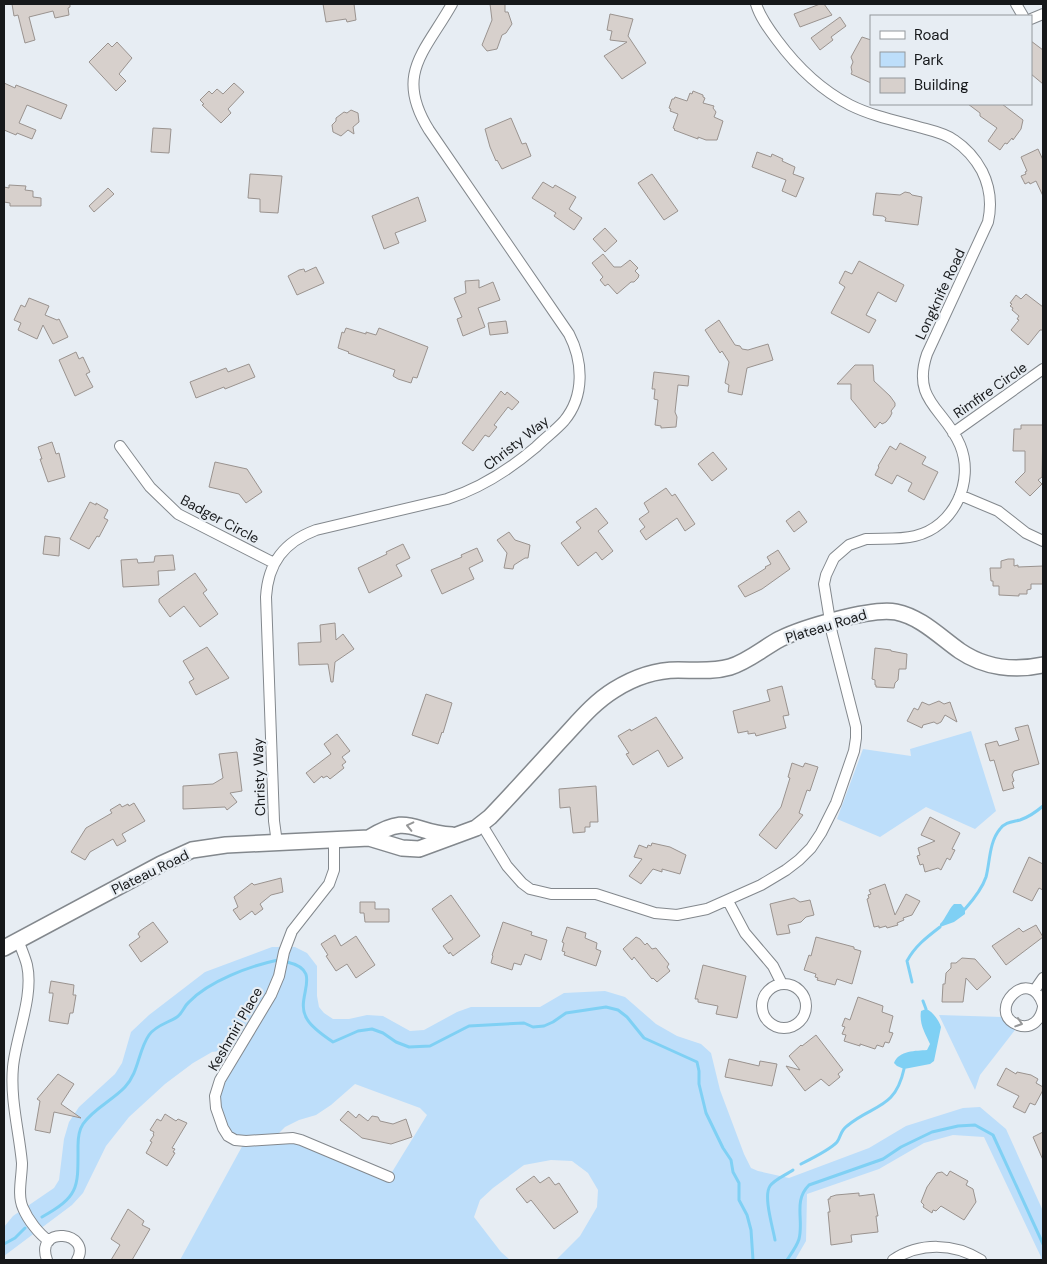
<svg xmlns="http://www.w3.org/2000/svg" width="1047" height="1264" viewBox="0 0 1047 1264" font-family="'DM Sans',sans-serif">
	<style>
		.green { fill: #bddefa; fill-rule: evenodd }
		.water { fill: #7fd0f4 }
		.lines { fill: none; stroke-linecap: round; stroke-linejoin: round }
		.stream { stroke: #7fd0f4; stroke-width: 3 }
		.building { fill: #d7d0cc; stroke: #9a938f }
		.street-casing { stroke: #83888d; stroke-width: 12 }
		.secondary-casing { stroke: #83888d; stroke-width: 18 }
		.street { stroke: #fff; stroke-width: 10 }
		.secondary { stroke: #fff; stroke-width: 15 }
		.oneway { stroke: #969798 }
		.labels { text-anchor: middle; stroke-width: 4.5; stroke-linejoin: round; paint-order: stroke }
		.street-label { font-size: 14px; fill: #16181a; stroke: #e7edf3 }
	</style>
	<rect width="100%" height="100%" fill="#e7edf3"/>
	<path class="green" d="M971,731L996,811L975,829L926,807L880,837L837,819L863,749L911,756L910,749Z
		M272,947H295L307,953L317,966V996L319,1007L324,1013L333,1019H349L367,1015L383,1016L410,1031L424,1030L457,1012L471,1007H540L564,993L605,991L625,997L656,1024L677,1036L701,1044L711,1053L720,1090L744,1154L751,1168L758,1171L789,1178L869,1148L906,1126L963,1108L980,1107L1006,1129L1043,1211V1260H1040L1041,1257L984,1137L953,1135L924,1143L879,1169L807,1194L806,1241L795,1260H556L580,1236L597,1207L598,1190L588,1173L572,1161L551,1160L524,1165L493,1188L480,1200L474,1217L501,1252L510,1260H180L245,1141L228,1136L215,1096L233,1058L220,1051L212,1052L193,1063L165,1084L129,1117L106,1146L83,1193L72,1205L4,1256V1227L13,1216L54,1188L59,1180L64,1139L69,1122L79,1107L115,1074L122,1063L131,1032L149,1015L205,972ZM355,1084L420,1108L427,1115L389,1177L283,1138H274L285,1127L299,1120L316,1115L331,1105Z
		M939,1015L1002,1017L1008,1025L1015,1030L980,1075L975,1090Z"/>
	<path class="water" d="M954,904H961L965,909V914L954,922L940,927V924C946,918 948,910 954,904Z
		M926,1009C932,1011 939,1020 941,1027L934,1061L930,1064L904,1069L897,1066L894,1063C899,1050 916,1051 927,1050L930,1044C925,1033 919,1024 921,1011Z"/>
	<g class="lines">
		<path class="stream" d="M965,909C973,900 982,889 986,877C990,862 989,842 1000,829C1005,822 1012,822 1020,820C1029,817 1036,812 1043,806
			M287,962C326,971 293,997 307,1019C312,1028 324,1036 333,1042L358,1031L372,1029L383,1033L396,1042L409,1047L430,1046L469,1026L524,1023L533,1027L544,1026L553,1022L566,1013L606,1007L618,1010L627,1017L644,1038L697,1062L699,1071V1084L706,1113L723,1148L731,1160L733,1172L739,1183V1200L747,1215L751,1230L753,1260
			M912,982L907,961C915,946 927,937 940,927
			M923,1001L926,1009
			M801,1164C809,1160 831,1149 837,1142C841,1137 840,1131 847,1126C873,1104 895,1110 904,1069
			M42,1217C80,1196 78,1187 78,1146C78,1139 79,1130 83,1124C93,1109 113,1100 125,1087C139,1072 138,1051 149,1035C156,1025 168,1023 177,1017C183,1013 184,1006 189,1002C209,981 250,966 278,960
			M775,1240C773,1228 763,1196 770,1186C775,1179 786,1175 793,1170
			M4,1244L15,1238L25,1228
			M787,1260C791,1254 797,1246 799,1239C804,1220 793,1201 809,1185L883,1159L901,1147L932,1132L958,1126L975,1125L993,1135L1043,1244"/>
	</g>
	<path class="building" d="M12,4H70V7L68,8L69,15L55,18L53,11L29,17L35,40L25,43L18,15L14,16Z
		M323,4H354L356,20L347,22L346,19L326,22Z
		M490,4H505V12H508L512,24L506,33L502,35L497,49L487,51L482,45L492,20Z
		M820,4H824L832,15L800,27L794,14Z
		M610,14L633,19L628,36L646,63L622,79L604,56L627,42L610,40L612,31L607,30Z
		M840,17L846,26L831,37L833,40L820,50L811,38Z
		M862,37L871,40V83L851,74L852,72L851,67L853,62L851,57Z
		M1031,41L1043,50V84L1031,74Z
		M117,42L132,58L119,74L126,81L116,91L89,62L108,43L112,47Z
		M4,83L15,88L16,85L67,105L61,119L27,105L19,123L36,130L32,139L17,133L16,135L4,130Z
		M234,83L244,92L228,109L231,113L221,123L202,105L204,104L200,100L209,91L212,94L217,89L223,94Z
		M693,91L703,95V97L705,98L703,103L714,106L713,108L716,112L714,117L723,121L717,140H706L698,137V139L674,130L675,129L673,128L678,114L670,111L671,109L669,108L672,99H674L675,97L687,101L690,93L692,94Z
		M968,104H1002L1023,120L1021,129L1013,140L1012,138L1007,144L1005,143L1000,150L988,141L997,128L980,116V113Z
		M351,110L358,113L359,122L353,127L354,134L348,130L341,136L333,132L332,125L336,121V118L344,112L347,113Z
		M511,118L522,144L526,143L531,156L502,169L497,160L496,161L490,147L485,129Z
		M153,128L171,129L169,153L151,152Z
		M1038,149L1043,160V196L1036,181L1030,184L1029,182L1025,184L1021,176L1026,174L1025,172L1027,171L1021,157Z
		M757,152L771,157L772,154L783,159L782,161L795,167L793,174L804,178L796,197L782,191L786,180L752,167Z
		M250,174L282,176L278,213L260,212V199L248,198Z
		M652,174L678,211L664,220L638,183Z
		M543,182L553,188L555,185L576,197L569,209L582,218L574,230L554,216L556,213L532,198Z
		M9,185L26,186L25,190L33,191V197L41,198V206H10V203L4,202V187L9,188Z
		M108,188L114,194L94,212L89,206Z
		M905,192L910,193L912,195L922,197L918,225L885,221L886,218L883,216L873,215L876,193L900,195Z
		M418,197L426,221L395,233L399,243L384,249L372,216Z
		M605,228L617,241L605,252L593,239Z
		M603,254L614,267H621L630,260L638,268L635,271L639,275L638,278L634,282H631L617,294L608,284L605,286L600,280L603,277L592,263Z
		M859,261L904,285L896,302L878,292L866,315L876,320L869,333L831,313L845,287L839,283L845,271L852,274Z
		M316,267L324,283L297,295L288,276L299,270L304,269L305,272Z
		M479,280V288L493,282L500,300L478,308L485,327L463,336L457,319L462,317L454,298L466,293L465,281Z
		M1026,294L1043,307V330H1040L1028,345L1011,330L1019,320L1017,319L1019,316L1012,310L1013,308L1010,306L1012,304L1010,303L1016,295L1021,299Z
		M29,298L49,306L45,315L57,320L59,319L68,337L53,344L43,325L37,339L18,330L21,323L14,320L21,305L25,307Z
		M719,320L735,345L740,346L742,349L748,350L768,344L773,360L747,368L742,395L728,392L729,385L725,383L729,362L722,351L720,353L705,330Z
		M506,321L508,333L490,335L488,323Z
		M346,328L366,334V332L376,335L379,328L428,347L417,378L413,377L411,383L398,379L393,376L395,370L348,353L349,352L338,348L342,332L344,333Z
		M76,352L79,359L83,357L90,372L86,374L93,387L75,396L59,360Z
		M249,364L255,377L225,389L224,387L196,398L190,382L226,368L228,372Z
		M855,365H873L874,381L890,396L895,403V406L891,411L892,413L890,417L886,422L882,424L880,422L875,428L851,399V384H837Z
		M654,372L689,376L688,386L678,385L675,412L677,417L676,427L661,428V426L655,425L658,400L654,399L655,389H652Z
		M501,391L505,395L507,392L519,402L512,410L508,407L494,425L497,427L489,437L485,435L473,451L462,443Z
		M1021,425H1043L1042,477L1038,480L1042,484L1030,496L1015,482L1025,472V451H1013L1014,429H1021Z
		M52,442L56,454L59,453L65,477L48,482L40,459H42L38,447Z
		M900,443L926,457L922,464L938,472L924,500L908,491L912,483L897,475L892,484L875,475L879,467L878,466L890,446L896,450Z
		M713,452L727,469L712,481L698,464Z
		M215,462L247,469L262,492L246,503L239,494L209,487Z
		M666,488L672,496L675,494L695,524L685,531L677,518L646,540L640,531L645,527L639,519L649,512L644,503Z
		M90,502L96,505V503L108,510L104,518L108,520L99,537L97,536L89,549L70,539Z
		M596,508L608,523L598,531L613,551L602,560L596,552L578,566L561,543L581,528L576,522Z
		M799,511L807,522L794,532L786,521Z
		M509,532L515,540L530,545L528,558H525L514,565L513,569L504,568L507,553L497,540Z
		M45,536L60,538L59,556L43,554Z
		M403,544L410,558L396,565L402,576L369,593L358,568L387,554L386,552Z
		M477,548L483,561L469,568L474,579L442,594L431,570L462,557L461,555Z
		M778,550L790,569L762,589L745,597L738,586L766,568L765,567L771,564L767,557Z
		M173,555L175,570L158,571L159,585L123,587L121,560L137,559L138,563L154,562L155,556Z
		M1008,559H1014V566L1018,565V567L1043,566V584H1031V589L1027,590V594H1019V596L999,595V586H993V581H991L990,568H1001V561Z
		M195,573L207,590L203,593L218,614L200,627L184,606L170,617L159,602V599Z
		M335,623L336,640L343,634L354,649L335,662L333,682H331L328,664L299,665L298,643L321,642L320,625Z
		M207,647L229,678L196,695L189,682L194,679L183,661Z
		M875,648L891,650V651L907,654L906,669H899L898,680L895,683L894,688L876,687V685H875V680L872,679Z
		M782,686L789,715L783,716L786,728L756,736L755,733L748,734V731L738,733L733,711L770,701L767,690Z
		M426,694L452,703L443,733L442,732L438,744L412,735Z
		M939,701L944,704L950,702L957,722L945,715L941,722L937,724L934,722L923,725L922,728L907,721L914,708L918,710L922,702L929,705Z
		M656,717L683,758L668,767L658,750L633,765L626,754L629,753L618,736L630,729L631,731Z
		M1028,725L1039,764L1014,771L1012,775L1014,781L1012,782L1014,788L1003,791L994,760L990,761L985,744L997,741L999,746L1019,740L1015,728Z
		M337,734L350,751L342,757L346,762L342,765L344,768L330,779L327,776L323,778L322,776L314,783L306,773L331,754L324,744Z
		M237,752L242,791L230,793L237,802L227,810L225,807L183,809V786L213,784L223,778L219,754Z
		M792,763L803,767L805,763L818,767L810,791L807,790L799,813L803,815L776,849L759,835L781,807L790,778L788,777Z
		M596,786L598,822H590V827H585V832L573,833L570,807L560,808L559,789Z
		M134,803L145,821L122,834L126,841L117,846L113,839L90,852L85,860L71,852L86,828L112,813L110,810L120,804L122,807L128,804L129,806Z
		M930,817L960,833L952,849L955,850L950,860L947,858L941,870L938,868L925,872L923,864L920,865L917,856L920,855L918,848L935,841L921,835Z
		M652,843L670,847L686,855L680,874L662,869V872L653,869L641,884L629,876L642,859L634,857L639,845L647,848L648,845L651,846Z
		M1029,857L1043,864V890L1039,888L1032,901L1013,892Z
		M281,878L283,892L271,895L260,904L263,909L255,915L252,911L240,920L233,910L238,907L234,897L252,883L254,885Z
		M885,884L895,915L906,894L920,901L912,915L903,918L904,920L897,923L898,925L887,928L886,926L879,928V926L874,927L867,899L869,898L868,895L871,894L869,890Z
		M451,895L480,936L453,956L450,952L449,954L443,946L453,939L432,909Z
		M794,898L800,902L810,900L814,915L806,917L801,922L788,925L790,933L777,935L770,904Z
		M360,902H375V909H389V922H365L364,913H360Z
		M153,922L168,942L141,962L129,945L140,937L138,934L140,931Z
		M503,922L532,932L531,935L547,940L541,960L525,954L521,965L514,963L512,970L491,963L493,956L492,955Z
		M1036,925L1043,937L1006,965L992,946L1019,928L1023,932Z
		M567,927L586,933L585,938L597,943L596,949L601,951L596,966L564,955L565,952L562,951L564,943L562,942Z
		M335,935L341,946L356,936L375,965L356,978L347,964L336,971L326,956L328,955L321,944Z
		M636,937L640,939L645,945L647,943L652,949L656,948L669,964L667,967L670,971L657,982L653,978L652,979L634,957L632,960L623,949Z
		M816,937L854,947V949L861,951L852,984L837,979L835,985L817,980L818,978L815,977L816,974L804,970L809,955L811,956Z
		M962,958L975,959L991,977L977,990L966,978L963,1002H942L943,984H945L946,973L951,968V963H956Z
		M703,965L746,976L737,1018L716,1014L718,1006L698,1002V999H695Z
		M51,981L74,985L73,995H76L73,1013H70L68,1024L49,1021L53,995V993H49Z
		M858,997L883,1006L882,1012L893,1016L889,1032L893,1033L889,1043L885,1042L883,1047L877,1045L875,1049L860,1044V1046L844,1041L846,1035L842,1034L845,1027L842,1026L845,1018L850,1020Z
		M816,1035L843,1070L838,1074L840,1077L829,1086L821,1079L805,1091L786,1066L800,1070L789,1056L801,1045L802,1046Z
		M729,1059L759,1066L760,1061L777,1064L772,1086L725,1077Z
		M1006,1068L1016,1074L1017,1072L1031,1075L1038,1079L1036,1083L1043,1087V1090L1035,1105L1030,1103L1025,1113L1013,1107L1019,1096L997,1085Z
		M58,1074L74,1084L61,1104L81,1118L54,1112L50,1133L35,1130L40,1101L37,1099Z
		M348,1111L356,1118L359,1114L368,1121L372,1116L378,1117L380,1121L393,1124L406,1119L412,1137L391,1144L362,1138L340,1120Z
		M165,1114L176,1121L178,1119L187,1123L172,1148L175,1149L173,1152L175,1153L167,1166L146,1153L152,1142L150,1141L154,1135L153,1134L154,1132L150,1130L157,1119L161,1121Z
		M1043,1132V1160L1033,1137Z
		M950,1171L968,1181L966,1185L973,1189L976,1202L964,1220L941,1206L936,1211L933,1210L932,1213L923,1207L924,1205L921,1202L927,1187L937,1173L942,1172L947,1176Z
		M534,1176L540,1183L549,1177L555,1185L559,1183L578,1212L554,1229L531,1200L527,1203L516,1189Z
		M859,1193V1196L874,1194L878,1216H876L878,1232L851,1235L852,1242L831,1245L828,1212H830L828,1199H830V1197L836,1195Z
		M128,1209L144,1221L142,1225L150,1229L132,1260H111L120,1245L111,1239L112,1237Z"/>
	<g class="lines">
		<defs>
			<path id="street" d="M1016,4L1023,16
				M1031,19L1043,14
				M953,433L1043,369
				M120,446L150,487L178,514L274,563
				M960,495L998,511L1026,533L1043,541
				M482,825L507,866L522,883L530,889L551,894H596L655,913L677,915L707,909L761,885L786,870L799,860L811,848L821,833L836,803L854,751L856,738V727L832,633L824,584L826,575L834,558L849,545L866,539C882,538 899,540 915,536C954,527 975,481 960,445C945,409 911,401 927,354L988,222C992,204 990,187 982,171C975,158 966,148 954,140C943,132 928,130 915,126C892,120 870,115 850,105C819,89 797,67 777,40C768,28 760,17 756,4
				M334,840V870L329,884L292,931L284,952L279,976L271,995L220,1080L215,1096L216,1108L223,1128L228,1136L235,1140L246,1141L293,1138L301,1140L389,1177
				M277,843L274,821L266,597C268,563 284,542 316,530L447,499C481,488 509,470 536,447C545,438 556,430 564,421C585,396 583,361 569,334L429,130C394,74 425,52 452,4
				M728,901L745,933L773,966L782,984
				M18,940C21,948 25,957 27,965C34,996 16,1036 13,1067C10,1099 19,1131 22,1163C22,1177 17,1195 23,1208C28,1220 39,1234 49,1241
				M762 1006a22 22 0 1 1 44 0a22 22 0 1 1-44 0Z
				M1034,991L1043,978
				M1043,1005C1030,963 984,1012 1018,1025C1032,1030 1041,1019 1043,1007
				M47,1260C34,1224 93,1232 77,1260
				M893,1260C920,1242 954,1243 981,1260"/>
			<path id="secondary" d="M369,838C411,812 411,833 452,835
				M4,948L161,864L192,850L226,845L369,838L402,848L419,849L476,828L490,817C515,791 538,765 562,739C578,722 593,703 614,690C633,678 655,670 678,670C695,670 713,672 730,667C749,661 763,648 780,639C802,628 872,607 896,612C921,617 940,637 960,651C985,668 1015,671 1043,665"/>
		</defs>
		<use href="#street" class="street-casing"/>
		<use href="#secondary" class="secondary-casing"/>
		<use href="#street" class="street"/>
		<use href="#secondary" class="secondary"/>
	</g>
	<defs><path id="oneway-chevron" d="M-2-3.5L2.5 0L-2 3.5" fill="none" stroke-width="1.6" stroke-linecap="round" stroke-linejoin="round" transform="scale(1.25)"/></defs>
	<g class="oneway">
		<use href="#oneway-chevron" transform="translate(410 826) rotate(-167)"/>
		<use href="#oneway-chevron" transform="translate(1019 1023) rotate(18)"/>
	</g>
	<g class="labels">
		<g class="street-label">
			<text transform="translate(940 294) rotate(-65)" y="5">Longknife Road</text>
			<text transform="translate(990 390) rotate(-35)" y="5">Rimfire Circle</text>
			<text transform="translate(516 443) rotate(-38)" y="5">Christy Way</text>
			<text transform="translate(220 519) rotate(28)" y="5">Badger Circle</text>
			<text transform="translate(826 626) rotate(-17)" y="5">Plateau Road</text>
			<text transform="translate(259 777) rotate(-92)" y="5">Christy Way</text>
			<text transform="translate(150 872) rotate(-26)" y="5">Plateau Road</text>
			<text transform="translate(235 1029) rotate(-60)" y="5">Keshmiri Place</text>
		</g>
	</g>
	<rect width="1047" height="1264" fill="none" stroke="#16181a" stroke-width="10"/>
	<rect x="870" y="15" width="162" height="90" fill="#e7edf3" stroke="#93989c"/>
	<rect x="880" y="31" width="25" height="8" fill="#ffffff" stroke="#93989c"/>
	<text x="914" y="40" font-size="15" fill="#16181a">Road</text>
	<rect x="880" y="52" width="25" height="15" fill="#bddefa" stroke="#93989c"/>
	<text x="914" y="65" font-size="15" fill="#16181a">Park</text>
	<rect x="880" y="78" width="25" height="15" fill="#d7d0cc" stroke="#93989c"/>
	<text x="914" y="90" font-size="15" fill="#16181a">Building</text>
</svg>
